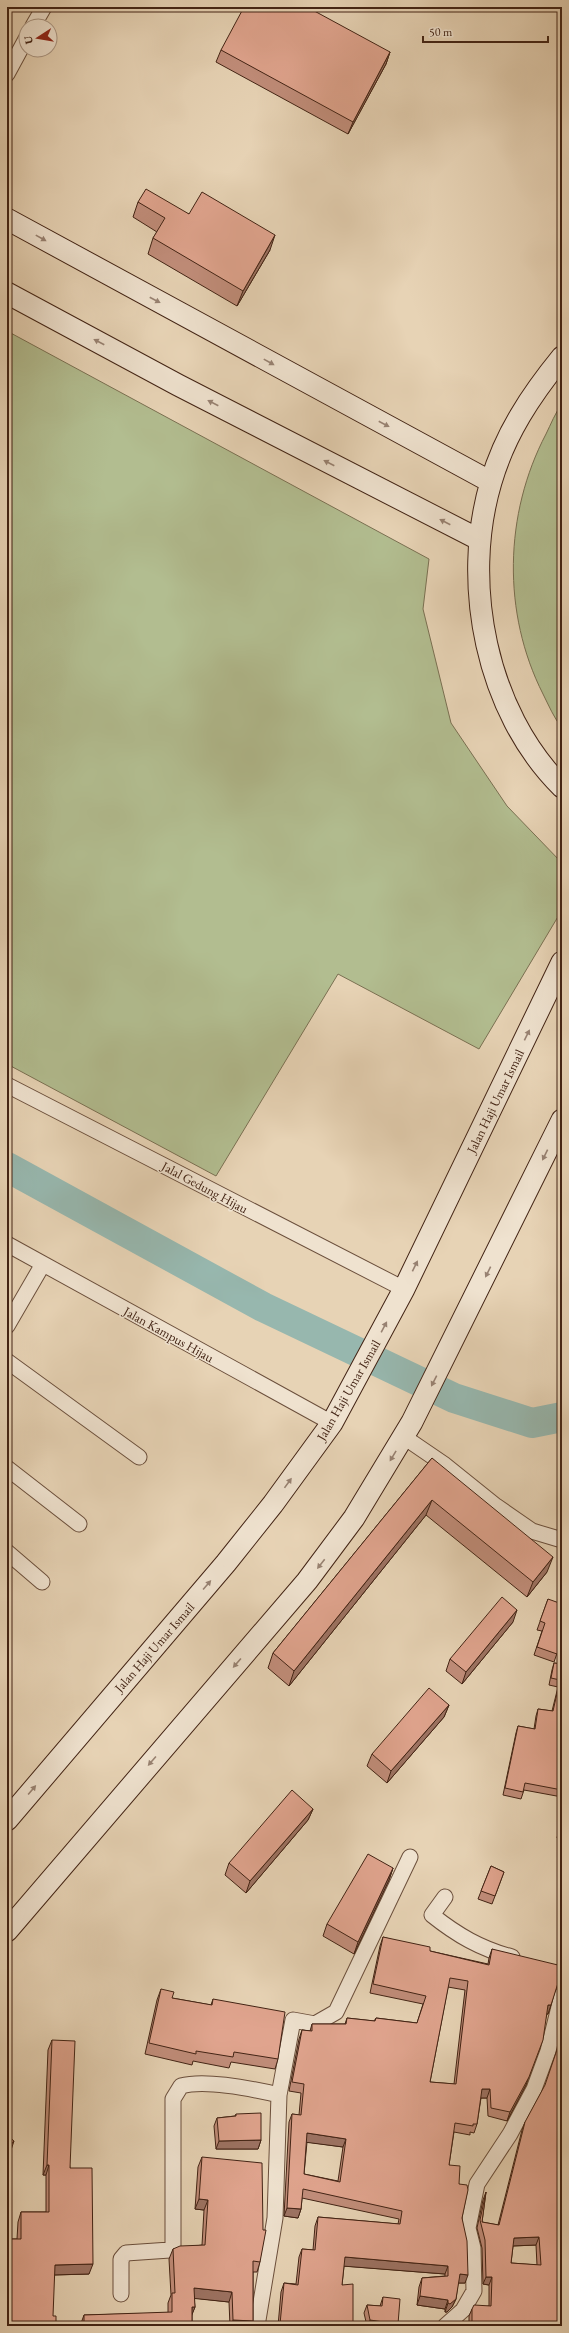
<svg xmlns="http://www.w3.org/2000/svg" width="569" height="2333" viewBox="0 0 569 2333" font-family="'EB Garamond',serif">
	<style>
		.green { fill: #b2bd90; stroke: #7a7052 }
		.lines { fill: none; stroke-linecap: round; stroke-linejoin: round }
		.river { stroke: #97b7ae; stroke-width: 30 }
		.street-casing { stroke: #6b4f3c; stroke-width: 17 }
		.secondary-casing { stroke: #422314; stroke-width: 23 }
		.street { stroke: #efe2cf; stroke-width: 15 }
		.secondary { stroke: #efe2cf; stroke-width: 21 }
		.wall { fill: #c18d7a; stroke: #422314; fill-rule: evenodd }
		.shaded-wall { fill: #9d7363; stroke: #422314 }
		.building { fill: #e0a48e; stroke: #422314; fill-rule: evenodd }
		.oneway { fill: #988272 }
		.labels { text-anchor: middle; stroke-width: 3; stroke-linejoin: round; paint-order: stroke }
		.street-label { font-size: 13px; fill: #422314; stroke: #efe2cf }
	</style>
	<rect width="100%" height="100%" fill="#e7d3b5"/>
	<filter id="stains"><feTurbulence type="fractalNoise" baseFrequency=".005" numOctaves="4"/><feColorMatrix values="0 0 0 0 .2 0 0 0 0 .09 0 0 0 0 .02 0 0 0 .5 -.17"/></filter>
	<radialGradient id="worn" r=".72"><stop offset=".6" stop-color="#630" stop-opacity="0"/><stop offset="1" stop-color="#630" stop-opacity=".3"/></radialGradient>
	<path class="green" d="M7,331L429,559L423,609L451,723L507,806L562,863V910L479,1049L338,974L216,1176L7,1064Z
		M562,404V728C554,718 549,706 543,694C502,613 504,514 546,434C551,424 555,413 562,404Z"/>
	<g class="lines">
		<path class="river" d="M7,1167L263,1307L454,1398L532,1423L562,1417"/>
		<defs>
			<path id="street" d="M33,26L44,7
				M7,74L26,39
				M7,1085L404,1289
				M7,1244L332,1423
				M7,1326L43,1264
				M7,1361L139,1457
				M404,1437L445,1465L496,1506L532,1531L562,1540
				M7,1468L79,1524
				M7,1552L42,1582
				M445,1897L432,1915C457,1935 481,1949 512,1957
				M121,2294V2259L126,2253L170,2250L173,2247V2099L181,2086C206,2079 253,2089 279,2095
				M257,2326L275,2218L279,2095L293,2020L315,2024L336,2012L410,1857
				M445,2326L463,2310L474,2291L473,2248L468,2228L477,2184L510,2134L534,2089L548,2051L562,1995"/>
			<path id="secondary" d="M7,219L491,482
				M7,293L178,385L480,540
				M562,357C531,395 505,434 491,482C461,583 486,712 562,787
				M7,1820L226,1563L273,1504L332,1423L404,1289L562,962
				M7,1931L307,1581L354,1518L412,1422L562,1120"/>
		</defs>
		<use href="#street" class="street-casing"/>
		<use href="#secondary" class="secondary-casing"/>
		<use href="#street" class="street"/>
		<use href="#secondary" class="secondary"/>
	</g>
	<path class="wall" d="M221,50L390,52L386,64L348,134L216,62Z
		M138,202L189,214L270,250L237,306L148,254L153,238L157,232L133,217Z
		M432,1458L547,1572L527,1597L426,1515L289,1686L268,1668L273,1653Z
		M548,1599L562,1639L554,1662L534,1655L542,1631L537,1630Z
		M513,1622L462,1684L446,1671L450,1659Z
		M554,1663L562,1664V1797L524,1790L521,1799L503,1795L516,1733L518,1726L534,1729L536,1716L538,1709L552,1711L558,1687L549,1685L552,1670Z
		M449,1705L444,1717L387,1783L367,1766L372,1754Z
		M313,1809L308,1820L246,1893L225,1875L229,1863Z
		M562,1815V1839L557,1838Z
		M491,1866L504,1872L492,1904L478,1899Z
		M393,1868L389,1880L354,1954L323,1936L327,1924Z
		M383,1937L430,1951L488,1964L489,1958L492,1949L562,1987L556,1988L548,2014H547L526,2085L507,2121L488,2116L487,2098H481L477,2124L474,2133L470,2132V2135L454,2132L449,2165L459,2184L462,2218L465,2283H458L456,2299L452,2307L447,2312H445V2309L417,2305L419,2287L422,2278L445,2276V2274L344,2266L342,2285L353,2326H278L281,2292L284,2283L296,2284L299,2257L302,2249L313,2250L315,2226L318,2217L398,2224L399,2219L302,2198L301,2209L298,2218L284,2216L289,2122L292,2114L299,2115L301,2093L289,2091L299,2039L302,2030L310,2031L312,2024H345L347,2018L374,2021L376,2018L417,2023L423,2004L370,1993L380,1946ZM448,1987L465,1990L454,2084L430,2082ZM307,2142L343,2147L338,2181L304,2174Z
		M161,1989L172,1998L211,2005L213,1999L278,2059L275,2069L231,2062L229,2068L193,2061L192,2065L145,2054L157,2000Z
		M52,2040L70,2168L89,2274L54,2275L7,2326V2245L9,2239H17L18,2222L21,2212H46V2175H43L48,2050Z
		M236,2114L261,2140L258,2149H216L214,2126L217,2118L235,2116Z
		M525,2122L562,2326H469V2316L472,2309L489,2306V2285L483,2284L482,2248L477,2228L483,2200L486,2192L482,2222L498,2225L522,2130ZM536,2245L537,2265L511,2263L513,2246Z
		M202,2157L260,2262L257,2272H253V2321L251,2326H230L229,2302L194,2298L195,2307L192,2314V2326H80L84,2315L168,2313V2303L171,2295L169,2259L173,2249L202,2245L204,2210L195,2209L198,2167Z
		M383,2297L397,2326H367L364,2313L367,2305L380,2306Z"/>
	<path class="shaded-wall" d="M390,52L386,64L348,134L353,122Z
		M275,235L270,250L237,306L243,291Z
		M432,1500L426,1515L289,1686L294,1671Z
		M553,1557L547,1572L527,1597L533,1582Z
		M517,1610L513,1622L462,1684L466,1672Z
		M449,1705L444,1717L387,1783L391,1771Z
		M313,1809L308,1820L246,1893L250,1881Z
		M393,1868L389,1880L354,1954L358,1942Z
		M562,1979V1987L556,1988L559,1980Z
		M548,2005H551L548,2014L545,2013Z
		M539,2048L526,2085L507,2121L510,2112Z
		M482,2089H490L487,2098H479Z
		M307,2133L346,2139L343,2147L304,2142Z
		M261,2140L258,2149H216L219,2141Z
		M14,2141L9,2156L7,2158V2149Z
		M47,2165H49L46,2175H43Z
		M199,2199L208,2200L204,2210L195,2209Z
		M287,2208L301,2209L298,2218L284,2216Z
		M539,2237L536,2245L511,2246L514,2238Z
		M345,2257L448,2266L445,2274L342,2266Z
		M93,2264L89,2274L51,2275L55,2265Z
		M460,2274L468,2275L465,2283H457Z
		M486,2277H492L489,2285L483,2284Z
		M194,2288L232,2292L229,2302L190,2298Z
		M420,2296L448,2300L445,2309L417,2305Z
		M456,2299L452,2307L447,2312H445L448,2303Z
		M192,2307H195L191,2317Z
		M233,2320L253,2321L251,2326H231Z
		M370,2320L398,2324L397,2326H368Z
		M280,2324H289L288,2326H280Z"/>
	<path class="building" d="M244,7H307L390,52L353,122L221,50Z
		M146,189L189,214L202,192L275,235L243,291L153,238L165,218L138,202Z
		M432,1458L553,1557L533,1582L432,1500L294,1671L273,1653Z
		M502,1597L517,1610L466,1672L450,1659Z
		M548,1599L562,1604V1639L557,1654L537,1647L545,1623L540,1621Z
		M554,1663L562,1664V1790L525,1783L523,1792L505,1788L518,1726L535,1729L538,1709L553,1711L560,1680L551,1678Z
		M429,1688L449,1705L391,1771L372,1754Z
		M292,1790L313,1809L250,1881L229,1863Z
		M562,1820V1831H560Z
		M368,1854L393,1868L358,1942L327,1924Z
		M491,1866L504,1872L495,1896L481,1891Z
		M383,1937L430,1947V1951L489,1965L492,1949L562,1966V1979L559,1980L551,2005H548L543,2040L529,2077L510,2112L491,2108L490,2089H482L477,2124H473V2126L455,2123L449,2165L460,2166L459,2184L467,2185L468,2190L462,2218L467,2241L468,2275L460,2274L456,2299L450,2304L448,2303V2300L420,2296L422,2278L448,2276V2266L345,2257L342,2285L353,2284V2326H289V2324H280L284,2283L298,2285L302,2249L315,2250L318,2217L400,2224L402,2211L303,2189L301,2209L287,2208L292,2114L301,2115L304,2084L292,2082L302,2030L312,2031V2024H346L347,2018L375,2021L376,2018L417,2023L426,1996L373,1984ZM450,1978L468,1981L456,2084L430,2082ZM307,2133L346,2139L340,2182L304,2174Z
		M161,1989L174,1992L172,1998L212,2005L213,1999L285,2012L278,2059L234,2052L233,2057L196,2051V2054L149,2043Z
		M562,2035V2326H472V2309L474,2305L491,2306L492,2277H486L485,2240L480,2220L486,2192L482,2222L499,2225L525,2122L545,2085ZM539,2237L541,2265L511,2263L514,2238Z
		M52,2040L75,2041L70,2168H92L93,2264L55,2265L53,2316H56V2326H7V2267H8L9,2239H21V2212H49V2165H47Z
		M261,2113V2140L219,2141L217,2118L236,2116V2114Z
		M7,2135L14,2141L7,2149Z
		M202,2157L262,2163L263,2230H266L260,2262L253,2261V2321L233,2320L232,2292L194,2288L195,2307H192V2326H84V2315L172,2312V2293H175L173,2249L180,2246L205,2245L208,2200L199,2199Z
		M383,2297L400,2299L398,2324L370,2320L367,2305L382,2306Z"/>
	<defs><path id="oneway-solid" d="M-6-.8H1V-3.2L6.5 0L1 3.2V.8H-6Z"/></defs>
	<g class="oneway">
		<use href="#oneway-solid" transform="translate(41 238) rotate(29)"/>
		<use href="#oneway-solid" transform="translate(155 300) rotate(28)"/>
		<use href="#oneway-solid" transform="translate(99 342) rotate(-152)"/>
		<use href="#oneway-solid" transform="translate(269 362) rotate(29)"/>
		<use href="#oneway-solid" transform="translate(213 403) rotate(-153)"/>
		<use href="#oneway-solid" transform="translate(384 424) rotate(28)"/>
		<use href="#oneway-solid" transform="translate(329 463) rotate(-153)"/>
		<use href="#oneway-solid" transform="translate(445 522) rotate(-153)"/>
		<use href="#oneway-solid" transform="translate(527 1035) rotate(-64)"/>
		<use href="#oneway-solid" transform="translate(545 1155) rotate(116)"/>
		<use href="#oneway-solid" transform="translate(415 1266) rotate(-64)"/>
		<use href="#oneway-solid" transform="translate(488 1272) rotate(116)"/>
		<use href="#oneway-solid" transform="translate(384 1327) rotate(-62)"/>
		<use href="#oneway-solid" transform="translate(434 1381) rotate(117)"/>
		<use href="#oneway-solid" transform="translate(393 1456) rotate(121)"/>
		<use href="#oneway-solid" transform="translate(288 1483) rotate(-54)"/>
		<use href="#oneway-solid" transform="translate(321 1564) rotate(128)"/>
		<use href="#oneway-solid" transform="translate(207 1585) rotate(-49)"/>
		<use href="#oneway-solid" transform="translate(237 1663) rotate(131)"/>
		<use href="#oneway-solid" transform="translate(152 1761) rotate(131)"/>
		<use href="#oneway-solid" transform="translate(32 1790) rotate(-50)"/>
	</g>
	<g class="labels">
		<g class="street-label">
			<text transform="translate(495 1101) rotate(-64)" y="5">Jalan Haji Umar Ismail</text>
			<text transform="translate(205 1187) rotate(28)" y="5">Jalal Gedung Hijau</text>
			<text transform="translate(169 1334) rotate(29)" y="5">Jalan Kampus Hijau</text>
			<text transform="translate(348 1390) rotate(-60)" y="5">Jalan Haji Umar Ismail</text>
			<text transform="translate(154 1647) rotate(-49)" y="5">Jalan Haji Umar Ismail</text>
		</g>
	</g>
	<rect width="569" height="2333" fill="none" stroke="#e7d3b5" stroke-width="24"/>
	<rect x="8" y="8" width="553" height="2317" fill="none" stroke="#422314" stroke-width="2"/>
	<rect x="12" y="12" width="545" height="2309" fill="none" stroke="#422314"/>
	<g transform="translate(38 38) rotate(258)"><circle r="19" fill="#efe2cf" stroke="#aa9684"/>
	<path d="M0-3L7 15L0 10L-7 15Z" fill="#8f2418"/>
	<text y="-6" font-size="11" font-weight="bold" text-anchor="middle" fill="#422314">U</text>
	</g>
	<path d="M423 36v6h125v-6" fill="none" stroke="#422314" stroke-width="2"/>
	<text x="429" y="36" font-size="12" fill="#422314" stroke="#efe2cf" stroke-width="3" paint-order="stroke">50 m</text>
	<rect width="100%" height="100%" filter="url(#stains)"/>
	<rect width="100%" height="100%" fill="url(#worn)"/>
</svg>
